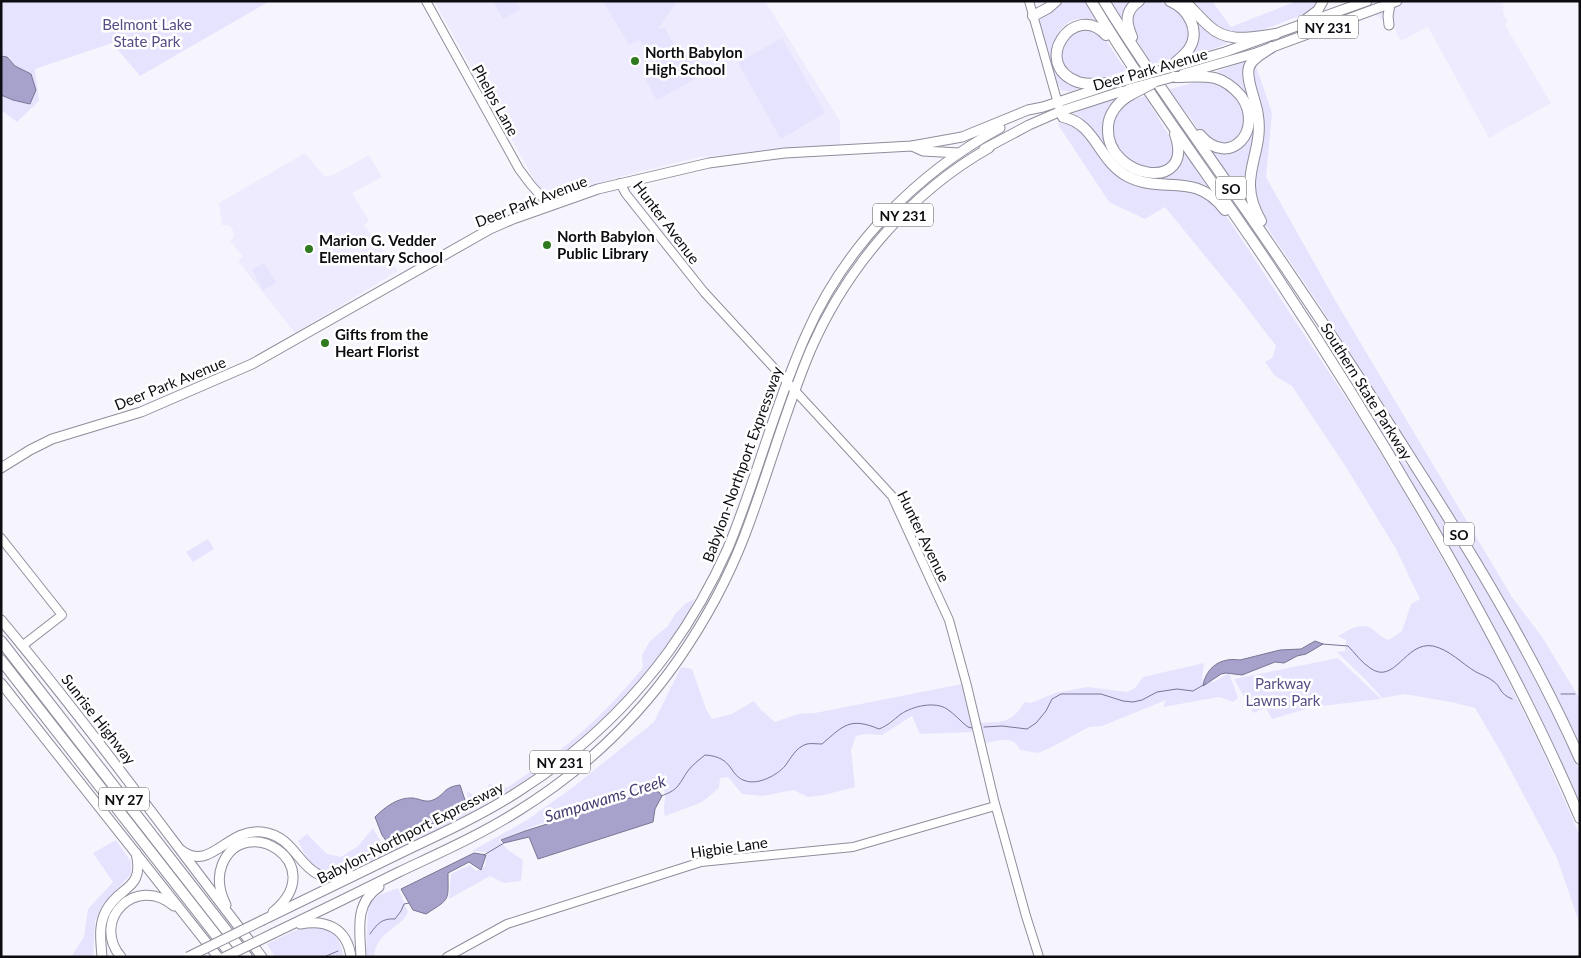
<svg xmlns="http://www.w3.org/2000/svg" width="1581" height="958" viewBox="0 0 1581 958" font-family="Lato,sans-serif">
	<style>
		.built { fill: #edebfd }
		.green { fill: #e6e3fe }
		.water { fill: #a7a2cb; stroke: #797593 }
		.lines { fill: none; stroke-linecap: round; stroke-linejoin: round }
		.stream { stroke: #797593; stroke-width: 1 }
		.minor-casing { stroke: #8f8d9b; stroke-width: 10 }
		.major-casing { stroke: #8f8d9b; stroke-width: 11 }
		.highway-casing { stroke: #8f8d9b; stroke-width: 12 }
		.minor { stroke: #fff; stroke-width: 8 }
		.major { stroke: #fff; stroke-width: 9 }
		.highway { stroke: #fff; stroke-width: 10 }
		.major-bridge-casing { stroke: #8f8d9b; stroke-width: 11; stroke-linecap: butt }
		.highway-bridge-casing { stroke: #8f8d9b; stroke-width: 12; stroke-linecap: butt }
		.major-bridge { stroke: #fff; stroke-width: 9 }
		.highway-bridge { stroke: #fff; stroke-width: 10 }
		.poi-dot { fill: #2f791f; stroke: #fff; stroke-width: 2 }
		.labels { text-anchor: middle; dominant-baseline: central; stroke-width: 5; stroke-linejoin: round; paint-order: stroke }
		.shield { fill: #fff; stroke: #565558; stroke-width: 1 }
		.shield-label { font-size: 14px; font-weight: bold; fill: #0d0c11 }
		.park-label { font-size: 15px; fill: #574d85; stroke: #fff }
		.poi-label { font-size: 15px; font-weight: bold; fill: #0d0c11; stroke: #fff; text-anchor: start }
		.street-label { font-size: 15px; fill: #0d0c11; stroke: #fff }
		.water-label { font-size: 16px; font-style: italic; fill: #463c71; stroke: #fff }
	</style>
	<rect width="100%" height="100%" fill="#f6f5fe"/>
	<g class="built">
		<polygon points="434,1 765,1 840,121 840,145 700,157 618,177 554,200 539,188"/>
		<polygon points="1362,1 1508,1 1502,4 1504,8 1502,10 1508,22 1505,24 1506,27 1551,103 1489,138 1428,27 1401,41 1394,28 1366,9"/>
		<polygon points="305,153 325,177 335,174 369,155 382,177 352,193 369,221 364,225 398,271 295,333 238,261 243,257 230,241 234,236 232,228 227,225 222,225 219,203"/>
	</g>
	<g class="green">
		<polygon points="1,1 270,1 140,76 112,43 35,69 39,101 17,122 1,110"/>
		<polygon points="493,1 516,1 521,9 503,19"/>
		<polygon points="603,1 677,1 658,29 665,28 681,57 692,52 695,53 705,72 704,74 659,99 656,99 646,80 647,78 658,71 640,41 641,39 629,45"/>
		<path d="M1059,1H1085L1097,21C1093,21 1089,19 1085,19C1064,17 1056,34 1053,51L1080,86C1075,93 1067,92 1060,90L1061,87H1058L1056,84L1038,24L1042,16Z"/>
		<polygon points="1110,1 1135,1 1122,20"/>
		<path d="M1157,1C1166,5 1178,9 1185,17C1196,31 1189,48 1175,57C1168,60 1159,62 1152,64L1132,33L1130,15L1144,2Z"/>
		<polygon points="1187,1 1212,1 1231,27 1297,1 1320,1 1315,10 1254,33 1224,33"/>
		<polygon points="1190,13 1228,40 1226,44 1187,59 1185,56 1190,52"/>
		<path d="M1080,23L1102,34L1122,65L1128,70C1113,74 1098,82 1083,78L1081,80C1056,61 1059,62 1065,32Z"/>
		<polygon points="782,38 825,113 781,139 738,63"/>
		<polygon points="1251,59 1255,117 1249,202 1247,203 1209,150 1210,148 1232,150 1253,119 1218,71"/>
		<polygon points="1255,63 1272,113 1266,177 1335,300 1512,597 1542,637 1580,699 1580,748 1420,464 1320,306 1260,217 1252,185 1261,133 1251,68"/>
		<polygon points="1215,81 1232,91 1246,112 1244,132 1228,146 1204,139 1192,120 1167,90 1196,82 1214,83"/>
		<polygon points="1126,95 1110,111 1114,155 1158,176 1183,150 1215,194 1128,175 1071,115 1090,106"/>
		<polygon points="1145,96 1176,147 1170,165 1157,171 1124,159 1112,140 1113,114 1129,101"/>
		<path d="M1057,123L1075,125L1121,176L1190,190L1204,196L1225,214L1359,418L1404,492L1485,634L1540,745L1566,804L1580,836V925L1557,858L1502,754L1475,708L1451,702L1404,694L1382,698L1366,680L1337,652L1345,651L1346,640L1338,636C1347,631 1358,623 1369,627C1376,630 1379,637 1389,640L1402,631L1411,604L1420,599L1396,549L1346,467L1292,386L1275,376L1265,362L1272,358L1276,346L1241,300L1165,207L1145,219L1109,202Z"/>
		<polygon points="264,263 276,283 263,290 252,270"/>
		<polygon points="1371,414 1377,419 1407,466 1410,465 1503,619 1550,709 1580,771 1580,808 1402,467"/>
		<polygon points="208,539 214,549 193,562 186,552"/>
		<path d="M694,599C691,615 678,628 669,641C653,665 636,689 615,710C557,768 482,807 409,844C390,853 344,878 324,872C310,868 304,852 298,841L307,834L327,854L341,857L358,846L373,828L385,849L469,808L467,791L476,797L486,798L489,783C494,786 498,789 504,788C510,787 518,780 524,776C569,747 607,711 641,670L643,667L642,655L650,641L668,626L675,614L685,604Z"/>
		<polygon points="1338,658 1381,699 1313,707 1272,719 1266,708 1253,713 1234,679"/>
		<path d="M1204,663L1202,679L1214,682L1229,673L1238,698L1233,702L1219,697L1163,707L1166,700L1102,726L1089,727L1050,748L1038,753L1020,750C1014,735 999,741 986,743L981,723C1005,721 1010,724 1025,702L1031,703L1055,693L1088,687L1127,692L1135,688L1143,677Z"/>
		<path d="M681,667L692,669L706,709L712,719L732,714L754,701L760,709L775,722L798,714L815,713L962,684L973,732L920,734L912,716L882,735L865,734L856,736L851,750L855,787L824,795L808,797L793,790L763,796L742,794L728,777L720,778L719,788L702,802L665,816C662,805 667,799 664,789L659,788L537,825L499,840L508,850L523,860L521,881L504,883L490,876L449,899L451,874L470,865L476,871L485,866L487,852L472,851L527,820L572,788L654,722Z"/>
		<polygon points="116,840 131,862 131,874 104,903 95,921 93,957 71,957 84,937 88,909 113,882 93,853"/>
		<path d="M398,888L408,912C401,929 376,931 374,957H366L368,906L377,896Z"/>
		<path d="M309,924C331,929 339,932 343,955L341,957H275L267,944Z"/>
	</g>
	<g class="water">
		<polygon points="1,56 7,57 15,66 31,74 36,90 30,104 13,100 1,95"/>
		<path d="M1315,641L1323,644L1306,654L1297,656L1284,663L1275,662L1242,675L1226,673L1221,674L1203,686C1206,667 1221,657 1240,660L1280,650L1301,649Z"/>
		<path d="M460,785L467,806L461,811L391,843L387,842L382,835L375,817C385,807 398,797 413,798C420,799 426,803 433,800C445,795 443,787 460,785Z"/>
		<polygon points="652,791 659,792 662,796 655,809 653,822 538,859 529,837 504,843 501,840 525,831"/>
		<path d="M474,853L486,855L481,870L469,862L448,873C448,901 451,898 426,914L413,910L401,889Z"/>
	</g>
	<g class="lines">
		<g class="stream">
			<path d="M1322,644L1348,646C1355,653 1361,662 1370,668C1395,686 1405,641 1433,646C1450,650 1461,663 1476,672C1482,675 1488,677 1493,681C1502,687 1498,693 1512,699"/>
			<polyline points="1561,694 1575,694"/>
			<polyline points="984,727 1002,726 1027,729 1036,723 1046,711 1052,699 1061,694 1101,694 1123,701 1133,702 1142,700 1157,692 1177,689 1193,691 1205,684"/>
			<path d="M661,796C678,790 678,786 687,772C692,765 699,760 705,755C735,757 728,776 746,781C759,785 777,775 785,766C791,758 796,747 807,744C811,743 817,744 822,744C844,725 850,717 879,729C889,725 893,720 901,714C913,706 935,701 947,709C955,714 961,722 968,727L972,728"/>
			<polyline points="484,855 504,843"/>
			<path d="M370,934C377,924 382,918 395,919L401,911L404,904L409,903"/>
			<polyline points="324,957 338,951"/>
		</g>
		<defs>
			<g id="minor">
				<polyline points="426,1 519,169 531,185 550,206"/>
				<polyline points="1029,1 1059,107"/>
				<polyline points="620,183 626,194 704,292 892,496 949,620 967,686 994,800 1026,916 1039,957"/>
				<polyline points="1,538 62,615 22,646"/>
				<polyline points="447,957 507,924 701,862 853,847 995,806"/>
			</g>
			<g id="major">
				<polyline points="1306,19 1318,10 1323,1"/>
				<polyline points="1389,25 1388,16 1390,4"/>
				<polyline points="1170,68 1225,52 1367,1"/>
				<polyline points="1183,74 1256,53 1397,1"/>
				<polyline points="912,146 923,151 959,153"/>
				<polyline points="984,149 1029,125 1061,111 1129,89"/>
				<polyline points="1,468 30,450 52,439 141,412 252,364 490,229 513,219 598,189 709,163 785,153 912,146 962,137 1028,110 1043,107 1106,86"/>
				<path d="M1,620C92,729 175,845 262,957"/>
				<polyline points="1,683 218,957"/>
				<path d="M181,850C211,873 226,828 262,832C304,837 298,890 349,874"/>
				<path d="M226,905C220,893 217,878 222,865C244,810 332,864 273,912"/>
				<path d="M263,920C312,896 362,872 411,848C447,831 483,814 516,793C575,756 628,707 669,651C692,619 712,584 728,548C757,478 775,404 806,335C845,246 916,174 1000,128"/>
				<path d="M300,924C326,919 347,928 351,957"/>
				<path d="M274,933C316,913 357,893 399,872C439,853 480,835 518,811C581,772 636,720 678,660C705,621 727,581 744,537C768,475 785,410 811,349C847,267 911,192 989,148"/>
				<path d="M102,957C101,942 98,925 106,911C119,885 145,891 136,853"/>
				<path d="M121,957C90,920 136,874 174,906"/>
				<path d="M361,957C360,931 354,903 379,887"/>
			</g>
			<g id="highway">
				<path d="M1091,1C1147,94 1213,181 1273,271C1328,354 1380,438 1430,524C1485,619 1537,716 1580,818"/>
				<path d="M1104,1C1148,73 1198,140 1246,210C1304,294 1361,379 1415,465C1476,560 1534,656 1580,759"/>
				<path d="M1184,1C1193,9 1200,18 1209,26C1228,44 1253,37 1276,34"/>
				<polyline points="1033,16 1048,8 1056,1"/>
				<path d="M1106,35C1075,0 1029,64 1078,82C1090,86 1107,83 1120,82"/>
				<path d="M1132,37C1126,23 1124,11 1139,1"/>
				<path d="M1169,68C1176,62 1184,56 1189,49C1201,30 1188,9 1170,1"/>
				<path d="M1173,77C1187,77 1202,75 1215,78C1226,81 1234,88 1241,96C1265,129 1230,170 1200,135"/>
				<path d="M1130,95C1118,102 1108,114 1108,128C1106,179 1196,194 1175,134"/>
				<path d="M1061,111L1063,117C1096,124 1098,160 1127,176C1163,195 1194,170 1225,210"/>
				<path d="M1261,221C1235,177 1264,156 1258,116C1257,103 1245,79 1249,67C1252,58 1265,52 1272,47"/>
				<polyline points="1,641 247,957"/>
				<polyline points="1,660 233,957"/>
			</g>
		</defs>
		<use href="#minor" class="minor-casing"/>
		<use href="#major" class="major-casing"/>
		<use href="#highway" class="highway-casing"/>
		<use href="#minor" class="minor"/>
		<use href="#major" class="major"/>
		<use href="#highway" class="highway"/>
		<defs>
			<g id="major-bridge">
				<polyline points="1120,82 1169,68"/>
				<polyline points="1129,89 1173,77"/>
				<polyline points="188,957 263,920"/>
				<polyline points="225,957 274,933"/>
			</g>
			<polyline id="highway-bridge" points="1130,95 1153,83"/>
		</defs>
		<use href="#major-bridge" class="major-bridge-casing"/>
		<use href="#highway-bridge" class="highway-bridge-casing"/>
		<use href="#major-bridge" class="major-bridge"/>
		<use href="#highway-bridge" class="highway-bridge"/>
	</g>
	<g class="poi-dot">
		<circle cx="635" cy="61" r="5"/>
		<circle cx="547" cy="245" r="5"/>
		<circle cx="309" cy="249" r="5"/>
		<circle cx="325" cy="343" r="5"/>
	</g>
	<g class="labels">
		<g class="shield">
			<rect x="1298" y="15.5" width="60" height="23" rx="4"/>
			<rect x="1216" y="176.5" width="30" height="23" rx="4"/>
			<rect x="873" y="203.5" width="60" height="23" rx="4"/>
			<rect x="1444" y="522.5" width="30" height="23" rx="4"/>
			<rect x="530" y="750.5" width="60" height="23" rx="4"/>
			<rect x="99" y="787.5" width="50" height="23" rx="4"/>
		</g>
		<g class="shield-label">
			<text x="1328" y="27">NY 231</text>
			<text x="1231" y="188">SO</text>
			<text x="903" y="215">NY 231</text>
			<text x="1459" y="534">SO</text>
			<text x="560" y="762">NY 231</text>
			<text x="124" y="799">NY 27</text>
		</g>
		<g class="park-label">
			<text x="147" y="24">Belmont Lake<tspan x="147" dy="17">State Park</tspan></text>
			<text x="1283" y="683">Parkway<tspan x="1283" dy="17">Lawns Park</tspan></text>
		</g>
		<g class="poi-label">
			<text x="645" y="52">North Babylon<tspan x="645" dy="17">High School</tspan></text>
			<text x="557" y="236">North Babylon<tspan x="557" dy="17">Public Library</tspan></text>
			<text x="319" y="240">Marion G. Vedder<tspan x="319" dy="17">Elementary School</tspan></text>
			<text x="335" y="334">Gifts from the<tspan x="335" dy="17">Heart Florist</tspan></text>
		</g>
		<g class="street-label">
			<text transform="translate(1150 69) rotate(-16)">Deer Park Avenue</text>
			<text transform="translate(496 100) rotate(61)">Phelps Lane</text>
			<text transform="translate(531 201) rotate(-21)">Deer Park Avenue</text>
			<text transform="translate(667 222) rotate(53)">Hunter Avenue</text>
			<text transform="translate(170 383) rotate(-22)">Deer Park Avenue</text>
			<text transform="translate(1367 391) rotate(58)">Southern State Parkway</text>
			<text transform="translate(742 464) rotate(-70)">Babylon-Northport Expressway</text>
			<text transform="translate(924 536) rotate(64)">Hunter Avenue</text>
			<text transform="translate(99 719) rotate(52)">Sunrise Highway</text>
			<text transform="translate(410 832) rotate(-27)">Babylon-Northport Expressway</text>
			<text transform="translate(729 847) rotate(-8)">Higbie Lane</text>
		</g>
		<g class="water-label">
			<text transform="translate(605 798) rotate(-17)">Sampawams Creek</text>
		</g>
	</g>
	<rect width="1581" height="958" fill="none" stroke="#0d0c11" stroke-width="5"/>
</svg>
